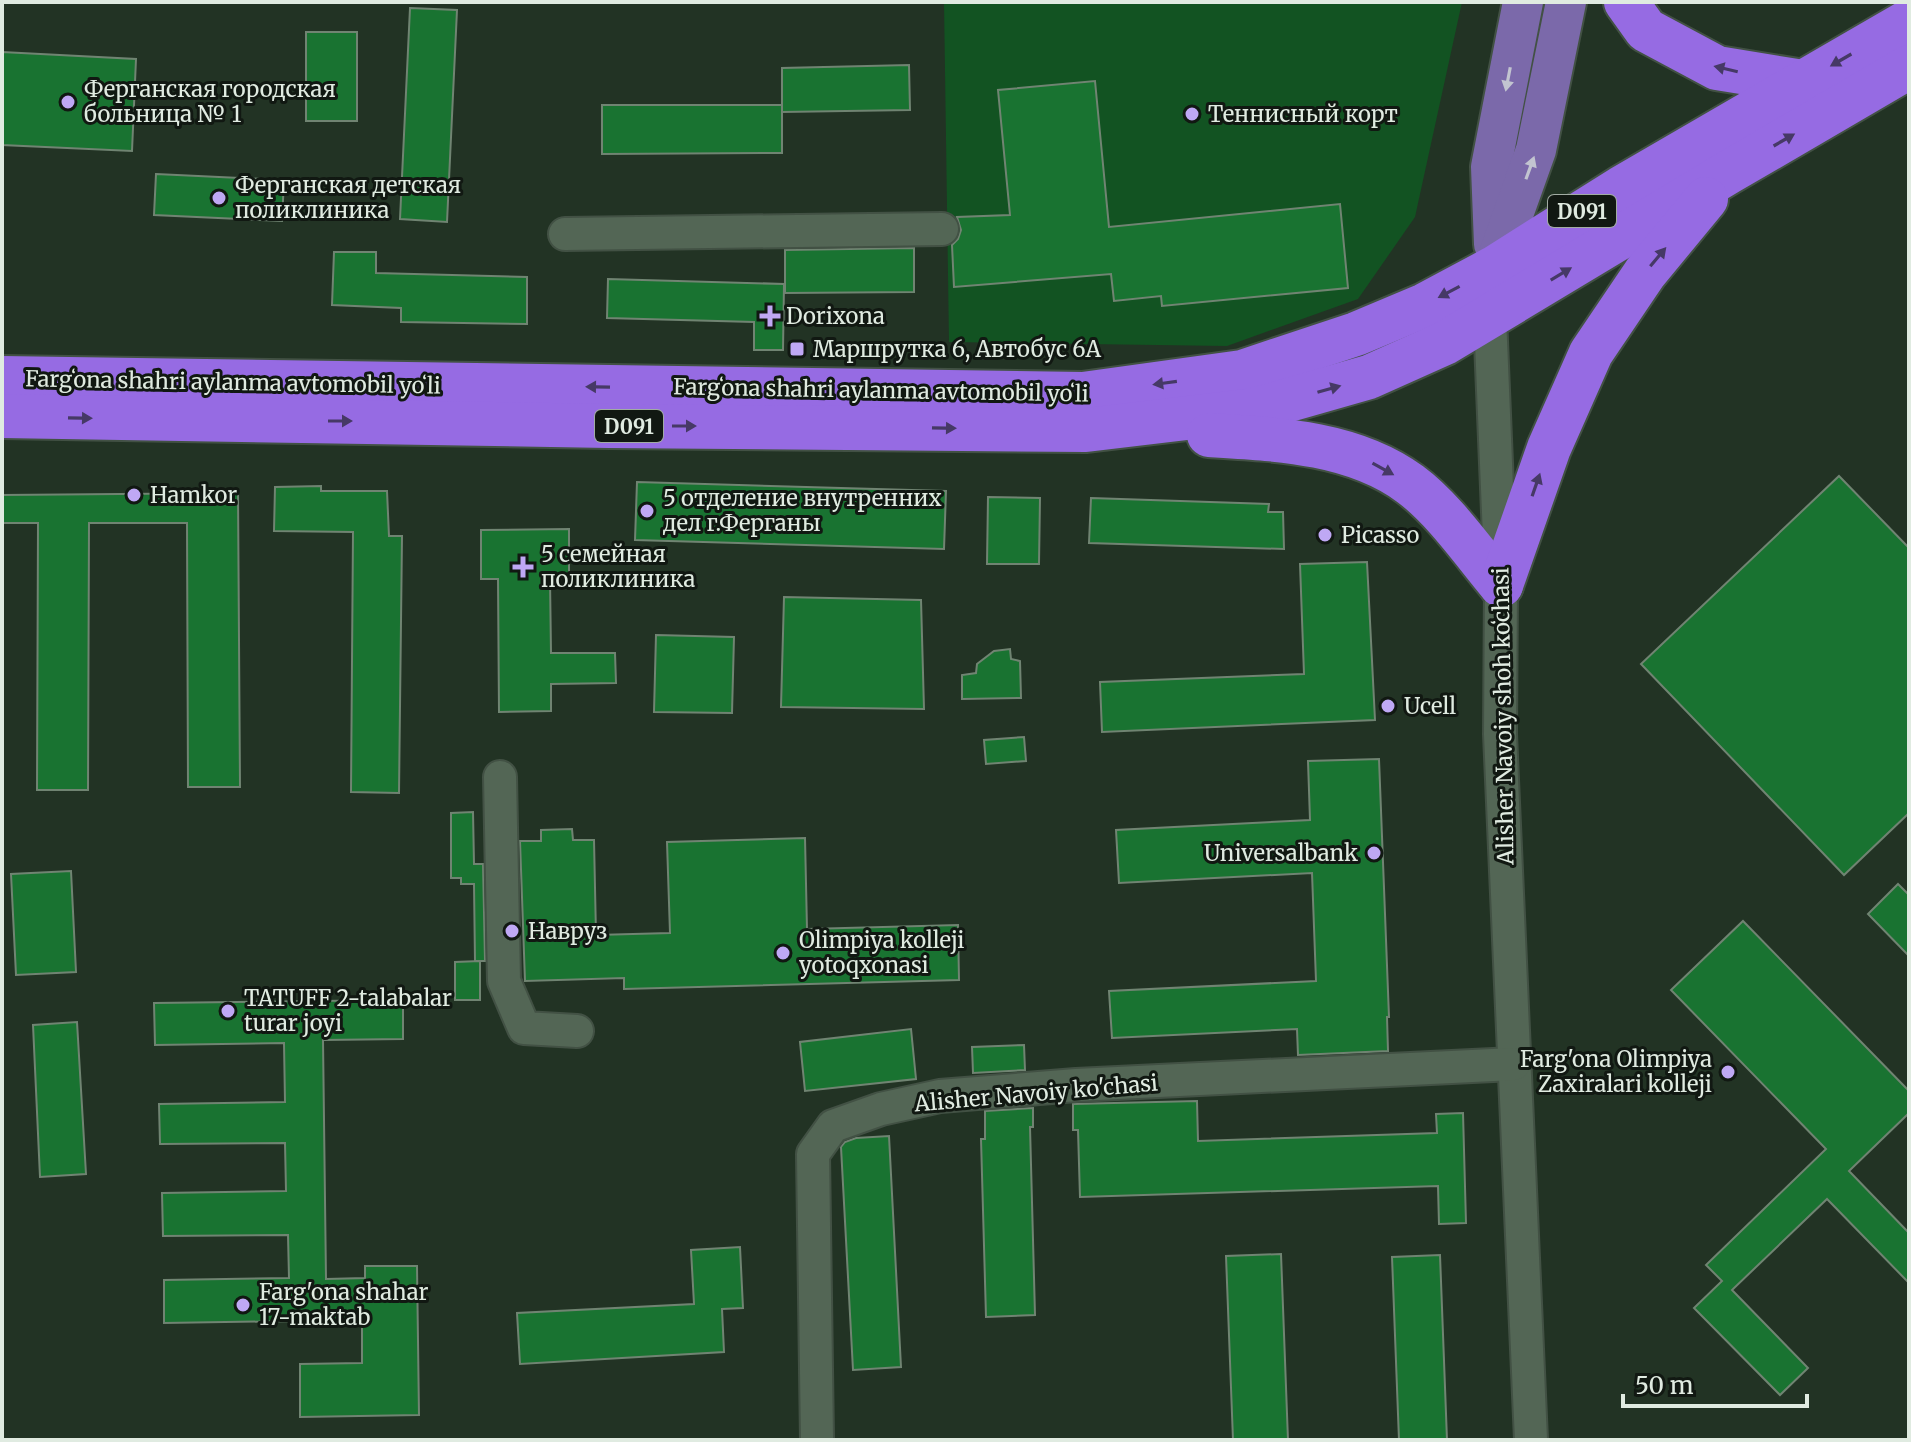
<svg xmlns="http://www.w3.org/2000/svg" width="1911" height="1442" viewBox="0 0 1911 1442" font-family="Merriweather,serif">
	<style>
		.green { fill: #125322 }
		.building { fill: #197331; stroke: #708472; stroke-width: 2 }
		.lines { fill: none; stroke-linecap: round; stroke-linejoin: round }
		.minor-casing { stroke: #425144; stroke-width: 36 }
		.major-casing { stroke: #425144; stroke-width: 44 }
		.highway-casing { stroke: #425144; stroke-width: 48 }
		.minor { stroke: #536655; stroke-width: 32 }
		.major { stroke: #7b69aa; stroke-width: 40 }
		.highway { stroke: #966be3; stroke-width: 44 }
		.oneway { fill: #463966 }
		.oneway2 { fill: #c2c4d0 }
		.poi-dot { fill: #bfa8f4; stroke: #111812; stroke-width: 3 }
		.labels { text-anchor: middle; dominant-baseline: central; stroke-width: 6; stroke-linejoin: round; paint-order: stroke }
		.shield { fill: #111812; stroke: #a2aca3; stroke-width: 2 }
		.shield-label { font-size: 20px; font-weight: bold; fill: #e0ebe1 }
		.poi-label { font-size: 22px; fill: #e0ebe1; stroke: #111812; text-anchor: start }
		.street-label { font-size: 22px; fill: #e0ebe1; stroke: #111812 }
	</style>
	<rect width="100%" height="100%" fill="#223324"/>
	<polygon class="green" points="944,2 1462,2 1415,217 1358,299 1227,346 949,342"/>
	<g class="building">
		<polygon points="410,8 457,10 447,222 400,219"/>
		<rect x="306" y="32" width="51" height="89"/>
		<polygon points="2,52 136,59 132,151 2,145"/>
		<polygon points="909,65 910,110 782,112 782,68"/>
		<polygon points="1095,81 1109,227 1340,204 1348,288 1162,306 1161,296 1114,301 1111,274 954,287 952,245 958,239 961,230 957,217 1010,215 998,90"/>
		<polygon points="602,105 782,105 782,153 602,154"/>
		<polygon points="156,174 284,180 282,221 154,215"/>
		<polygon points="914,248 914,292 785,293 785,250"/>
		<polygon points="334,252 376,252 376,273 527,277 527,324 401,322 401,308 332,305"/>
		<polygon points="608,279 784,284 783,350 754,350 754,322 607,318"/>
		<polygon points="1839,476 1909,548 1909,813 1844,875 1641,664"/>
		<polygon points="637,482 946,491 944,549 635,540"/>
		<polygon points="321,486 321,491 387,491 389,536 402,536 399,793 351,792 353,532 274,531 275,487"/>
		<polygon points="238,493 240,787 188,787 187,523 89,523 88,790 37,790 38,523 2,523 2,495"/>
		<polygon points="988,497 1040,498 1039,564 987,564"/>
		<polygon points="1091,498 1269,504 1268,512 1283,512 1284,549 1089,543"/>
		<polygon points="569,529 569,578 550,579 551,653 615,653 616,683 551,684 551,711 499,712 498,579 481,579 481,530"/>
		<polygon points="1367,562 1375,720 1102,732 1100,682 1304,674 1300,564"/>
		<polygon points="784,597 921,600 924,709 781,707"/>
		<polygon points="656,635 734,637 732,713 654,712"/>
		<polygon points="1010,649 1011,659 1020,661 1021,698 962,699 962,675 976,673 977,664 994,651"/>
		<polygon points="1024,737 1026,761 986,764 984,740"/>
		<polygon points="1379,759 1389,1017 1387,1017 1388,1051 1298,1055 1297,1029 1112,1038 1109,991 1316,981 1312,873 1119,883 1116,830 1310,820 1308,761"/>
		<polygon points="473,812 474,864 483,864 485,961 475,961 474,884 461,884 461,878 451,878 451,813"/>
		<polygon points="572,829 573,840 594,840 596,935 670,933 667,842 805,838 807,929 958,925 959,980 624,989 624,978 525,981 520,841 541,841 541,830"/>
		<polygon points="71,871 76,972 16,975 11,874"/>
		<polygon points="1898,884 1909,895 1909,956 1868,914"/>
		<polygon points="1743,921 1909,1091 1909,1113 1849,1171 1909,1233 1909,1283 1827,1199 1732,1290 1808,1368 1780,1395 1694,1308 1722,1281 1706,1265 1826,1149 1671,990"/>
		<polygon points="480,961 480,1000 455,1000 455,962"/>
		<polygon points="403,1000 403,1039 323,1040 326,1279 365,1278 365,1266 417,1266 419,1415 300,1417 300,1364 362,1363 362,1320 164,1323 164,1280 289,1278 288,1235 163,1236 162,1193 286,1191 285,1143 160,1144 159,1104 285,1102 284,1043 155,1045 154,1003"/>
		<polygon points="77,1022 86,1174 40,1177 33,1025"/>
		<polygon points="911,1029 916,1079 805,1091 800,1042"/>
		<polygon points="1024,1045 1025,1070 973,1073 972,1047"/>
		<polygon points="1197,1101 1198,1141 1437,1133 1436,1114 1463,1113 1466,1223 1439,1224 1438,1186 1080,1197 1078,1130 1073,1130 1073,1104"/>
		<polygon points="1033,1108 1033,1127 1030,1127 1035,1315 986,1317 981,1139 985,1139 985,1111"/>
		<polygon points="889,1136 901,1367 853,1370 841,1147 845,1142 856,1138"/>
		<polygon points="740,1247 743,1308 722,1309 724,1352 520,1364 517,1313 694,1304 691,1250"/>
		<polygon points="1281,1254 1288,1440 1233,1440 1226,1256"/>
		<polygon points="1440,1255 1447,1440 1399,1440 1392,1257"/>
	</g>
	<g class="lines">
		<defs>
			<g id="minor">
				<polyline points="565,234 942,229"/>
				<polyline points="1490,317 1501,585 1500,734 1531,1440"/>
				<polyline points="500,777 504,981 524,1028 577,1031"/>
				<polyline points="817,1440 813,1154 833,1126 881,1109 940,1096 1076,1085 1514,1064"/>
			</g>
			<g id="major">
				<polyline points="1494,244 1491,167 1523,2"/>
				<polyline points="1493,285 1494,268 1536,150 1566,2"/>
			</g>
			<g id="highway">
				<polyline points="1626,2 1646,30 1717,68 1803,82"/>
				<polyline points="2,378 1083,394 1242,372 1356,334 1425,305 1494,268 1621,188 1909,21"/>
				<polyline points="2,416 609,426 1086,430 1254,410 1369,377 1445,343 1729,172 1909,67"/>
				<path d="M1209,435C1276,439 1353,442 1410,484C1444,509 1474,553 1501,585"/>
				<polyline points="1501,585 1549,448 1591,353 1645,273 1706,199"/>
			</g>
		</defs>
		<use href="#minor" class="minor-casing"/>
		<use href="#major" class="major-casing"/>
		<use href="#highway" class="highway-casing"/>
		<use href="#minor" class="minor"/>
		<use href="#major" class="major"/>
		<use href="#highway" class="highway"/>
	</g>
	<defs><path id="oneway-solid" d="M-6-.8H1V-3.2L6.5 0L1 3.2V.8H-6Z" transform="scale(2)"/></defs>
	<g class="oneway">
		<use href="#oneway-solid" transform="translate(1841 60) rotate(150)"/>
		<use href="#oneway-solid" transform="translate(1726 69) rotate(-167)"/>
		<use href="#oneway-solid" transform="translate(1784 140) rotate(-30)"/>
		<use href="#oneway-solid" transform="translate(1658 257) rotate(-50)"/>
		<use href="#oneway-solid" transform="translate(1561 274) rotate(-31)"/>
		<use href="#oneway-solid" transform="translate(1449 292) rotate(152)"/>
		<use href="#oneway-solid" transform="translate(1165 383) rotate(172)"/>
		<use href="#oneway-solid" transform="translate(598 387) rotate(-179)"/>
		<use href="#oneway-solid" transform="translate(1329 389) rotate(-16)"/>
		<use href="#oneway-solid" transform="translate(80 418) rotate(1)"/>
		<use href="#oneway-solid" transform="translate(340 421)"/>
		<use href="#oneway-solid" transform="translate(684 426)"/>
		<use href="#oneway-solid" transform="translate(944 428) rotate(1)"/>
		<use href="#oneway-solid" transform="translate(1383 469) rotate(29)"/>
		<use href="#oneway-solid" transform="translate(1536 485) rotate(-71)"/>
	</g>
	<g class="oneway2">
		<use href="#oneway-solid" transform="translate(1508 79) rotate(101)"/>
		<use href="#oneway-solid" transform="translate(1530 168) rotate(-70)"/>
	</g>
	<g class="poi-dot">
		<circle cx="68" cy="102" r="8"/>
		<circle cx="1192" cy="114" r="8"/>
		<circle cx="219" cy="198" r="8"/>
		<path d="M766 304h8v8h8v8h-8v8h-8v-8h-8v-8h8z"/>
		<rect x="789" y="341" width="16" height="16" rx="4"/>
		<circle cx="134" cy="495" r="8"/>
		<circle cx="647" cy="511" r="8"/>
		<circle cx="1325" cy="535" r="8"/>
		<path d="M519 555h8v8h8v8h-8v8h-8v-8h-8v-8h8z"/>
		<circle cx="1388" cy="706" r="8"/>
		<circle cx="1374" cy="853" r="8"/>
		<circle cx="512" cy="931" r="8"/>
		<circle cx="783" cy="953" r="8"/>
		<circle cx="228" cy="1011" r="8"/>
		<circle cx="1728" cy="1072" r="8"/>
		<circle cx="243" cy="1305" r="8"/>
	</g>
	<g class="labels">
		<g class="shield">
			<rect x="1548" y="195" width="68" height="32" rx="6"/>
			<rect x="595" y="410" width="68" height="32" rx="6"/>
		</g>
		<g class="shield-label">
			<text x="1582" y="211">D091</text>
			<text x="629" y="426">D091</text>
		</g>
		<g class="poi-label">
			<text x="84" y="89">Ферганская городская<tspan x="84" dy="25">больница № 1</tspan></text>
			<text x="1208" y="114">Теннисный корт</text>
			<text x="235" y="185">Ферганская детская<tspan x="235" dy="25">поликлиника</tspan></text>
			<text x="786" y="316">Dorixona</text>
			<text x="813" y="349">Маршрутка 6, Автобус 6А</text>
			<text x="150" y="495">Hamkor</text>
			<text x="663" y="498">5 отделение внутренних<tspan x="663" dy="25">дел г.Ферганы</tspan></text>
			<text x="1341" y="535">Picasso</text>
			<text x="541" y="554">5 семейная<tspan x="541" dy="25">поликлиника</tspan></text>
			<text x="1404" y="706">Ucell</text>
			<text x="1358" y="853" text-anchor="end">Universalbank</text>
			<text x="528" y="931">Навруз</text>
			<text x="799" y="940">Olimpiya kolleji<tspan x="799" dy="25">yotoqxonasi</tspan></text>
			<text x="244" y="998">TATUFF 2-talabalar<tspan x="244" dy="25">turar joyi</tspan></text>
			<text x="1712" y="1059" text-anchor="end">Farg'ona Olimpiya<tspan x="1712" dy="25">Zaxiralari kolleji</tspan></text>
			<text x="259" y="1292">Farg'ona shahar<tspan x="259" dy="25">17-maktab</tspan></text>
		</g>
		<g class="street-label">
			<text transform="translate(233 382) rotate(1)">Fargʻona shahri aylanma avtomobil yoʻli</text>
			<text transform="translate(881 390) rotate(1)">Fargʻona shahri aylanma avtomobil yoʻli</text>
			<text transform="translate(1503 716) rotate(-91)">Alisher Navoiy shoh koʻchasi</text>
			<text transform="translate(1036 1093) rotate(-5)">Alisher Navoiy ko'chasi</text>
		</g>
	</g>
	<rect width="1911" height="1442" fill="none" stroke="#e0ebe1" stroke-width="8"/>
	<path d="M1623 1394v12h184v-12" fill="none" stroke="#e0ebe1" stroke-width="4"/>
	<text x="1635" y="1394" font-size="24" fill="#e0ebe1" stroke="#111812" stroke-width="6" paint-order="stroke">50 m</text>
</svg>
